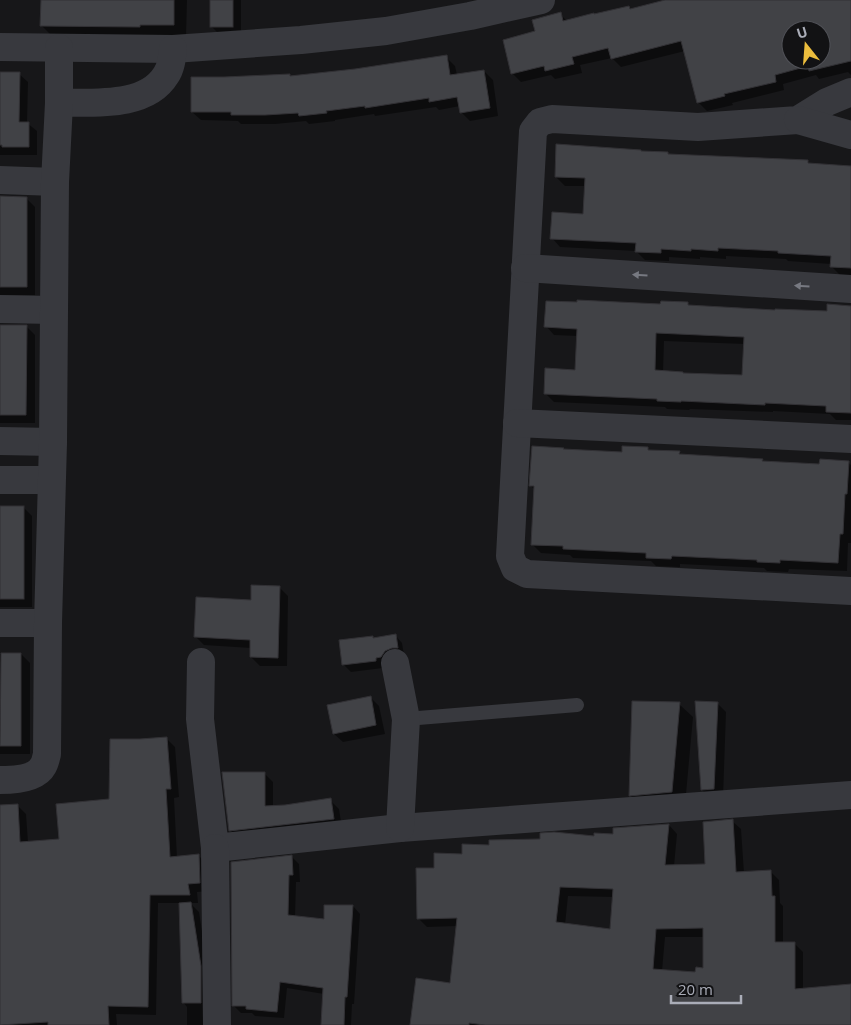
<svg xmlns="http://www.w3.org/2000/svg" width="851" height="1025" viewBox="0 0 851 1025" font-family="'Open Sans',sans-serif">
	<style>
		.shadow { fill: #0007; fill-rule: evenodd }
		.building { fill: #414246; stroke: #323135; fill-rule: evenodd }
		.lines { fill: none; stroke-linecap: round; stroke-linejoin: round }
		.lane { stroke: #38393e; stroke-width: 14 }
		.street { stroke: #38393e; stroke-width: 28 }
		.oneway { fill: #777981 }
	</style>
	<rect width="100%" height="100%" fill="#171719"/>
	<g class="shadow">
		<polygon points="42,0 187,0 186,37 54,38 42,26"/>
		<polygon points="211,0 241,0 241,35 220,35 211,26"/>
		<path d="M670,0H851V75L848,72L819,79L816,75L783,84L784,90L732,103L733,105L707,111L698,102L685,51L621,67L612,58L580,65L582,73L555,79L551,75L521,82L512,73L537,32L560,14L567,21L629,7L632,10ZM791,30H821V60H791Z"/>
		<polygon points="446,57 455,66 457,75 484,71 493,80 498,116 470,121 461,112 460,106 439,110 436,107 375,116 374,114 335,120 335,121 309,124 306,121 275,124 241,124 238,121 201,120 192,112 290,75 292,77 322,74"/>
		<polygon points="0,74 19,74 28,82 27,123 37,131 37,155 0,155"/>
		<polygon points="668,153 669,155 808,161 810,164 851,167 851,275 840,275 831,266 831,264 788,261 786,259 726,256 726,259 700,257 700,259 669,257 669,261 645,260 636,251 560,247 552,238 584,215 585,186 565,186 556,177"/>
		<polygon points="0,197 26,198 35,207 35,295 0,295"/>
		<path d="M687,304L690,306L828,312L851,307V420H836L830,414L773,411V412L690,409L689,410L667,409L665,407L554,402L545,393L577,371L578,336L554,335L546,326L662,305ZM664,341L745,344L743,377L684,375L663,372Z"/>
		<polygon points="0,326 26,326 35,335 35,423 0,423"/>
		<polygon points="563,449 565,450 623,453 648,449 650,451 679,452 682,455 762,460 765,462 821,465 848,462 851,465 851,543 848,543 847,571 789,569 788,572 767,571 764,568 680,564 680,567 656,566 651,561 573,558 570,555 541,553 532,544 535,490 531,486"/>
		<polygon points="0,507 23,507 32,516 32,607 0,607"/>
		<polygon points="279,587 288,596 287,666 260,666 251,657 251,648 204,645 195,636 252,601"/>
		<polygon points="395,635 402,643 404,655 383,668 351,672 344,665 373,637 374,639"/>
		<polygon points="0,654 21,654 30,663 30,754 0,754"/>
		<polygon points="370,697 379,706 385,734 343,742 334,734"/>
		<polygon points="717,703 726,712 723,798 711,799 702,790"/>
		<polygon points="679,704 693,717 685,805 643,808 630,795"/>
		<polygon points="166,738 175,747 179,797 174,798 177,858 199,856 208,865 208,891 197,892 198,903 190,903 199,912 209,976 210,1025 187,1025 187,1007 183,1002 180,903 158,903 156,1015 116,1014 117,1025 0,1025 0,806 17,805 26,814 28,842 60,840 110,801"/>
		<polygon points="264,773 273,782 273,807 330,800 339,809 342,828 239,839 230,830"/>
		<path d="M732,821L741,829L744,873L770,871L779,880L780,903L783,906V943H794L803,952V989L851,985V1025H411L451,984L457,926L427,927L418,918L435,869L463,855L490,846L595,838L669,825L677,834L674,866L706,865ZM568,896L613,897L611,930L565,925ZM665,937H705L704,969L696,973L662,971Z"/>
		<polygon points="292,857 299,864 300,882 296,882 295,917 325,921 353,906 360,914 354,1004 352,1004 351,1025 328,1025 324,994 287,988 284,1018 255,1016 252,1013 241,1013 234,1006"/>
	</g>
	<g class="building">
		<polygon points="41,0 174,0 174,25 140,25 140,27 40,26"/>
		<rect x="210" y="0" width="23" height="27"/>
		<path d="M665,0H851V61L809,71L808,66L775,75L776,82L724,94L725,96L697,103L681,41L611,59L608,48L572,57L574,64L545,71L544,66L511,74L503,40L535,31L532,20L561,12L563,21L594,13V14L629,6L630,9ZM791,30H821V60H791Z"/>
		<polygon points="447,55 450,75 484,70 490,108 460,113 457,97 429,102 429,98 365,108 365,106 326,111 327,113 299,116 298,113 265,115 231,115 231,112 191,112 191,77 224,77 290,74 290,76 355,69"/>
		<polygon points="0,72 20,72 19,122 29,122 29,147 2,147 2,145 0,145"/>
		<polygon points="556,144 641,150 641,151 668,152 668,154 808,160 808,163 851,166 851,268 830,267 831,256 778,253 778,251 718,248 718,251 691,249 691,251 661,249 661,253 635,252 636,243 550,239 552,212 583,214 585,178 555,177"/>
		<polygon points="0,196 27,197 27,287 0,287"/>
		<path d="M577,300L660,304L661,301L688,302V305L775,310V309L827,311V304L851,306V413L826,412V406L765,403V405L681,401V402L657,401V399L544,394L545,368L575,370L577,329L544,327L546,301L577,302ZM656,333L744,337L742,375L683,373V372L655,370Z"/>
		<polygon points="0,325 27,325 26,415 0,415"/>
		<polygon points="532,446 564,448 563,449 622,452 622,446 648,447 648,450 680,451 679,454 763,459 762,461 819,464 820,459 849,461 847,494 845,494 843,534 840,534 838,563 780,560 780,563 757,562 757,560 672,556 671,559 646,558 646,553 563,549 563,546 531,545 534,486 529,486"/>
		<rect x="0" y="506" width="24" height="93"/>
		<polygon points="251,585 280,586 278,658 250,657 250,640 194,637 196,597 251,600"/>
		<polygon points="396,634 398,648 392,648 385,651 381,657 376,658 376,661 342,665 339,640 373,636 373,638"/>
		<polygon points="1,653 21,653 21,746 0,746"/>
		<polygon points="371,696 376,725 333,734 327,705"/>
		<polygon points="632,701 680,702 672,792 629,796"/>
		<polygon points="695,701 718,702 714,789 701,790"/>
		<polygon points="167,737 171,789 166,789 170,857 199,854 200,883 188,884 190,895 150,895 148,1007 108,1006 109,1025 48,1025 48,1022 0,1025 0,805 18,804 20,842 59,839 56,804 109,799 110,739 140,739"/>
		<polygon points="222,772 265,772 265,806 285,805 331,798 334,819 229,831"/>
		<path d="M733,819L736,872L771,870L772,896H775V942H795V989L851,984V1025H485L469,1023V1025H410L416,978L450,983L457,918L417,919L416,868H434V853L462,854V844L489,845V840L540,839V833L554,832L594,836V833L613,834V828L669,824L665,865L705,864L703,822ZM560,887L613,889L610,929L556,922ZM703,928V968L696,967L695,972L653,969L656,929Z"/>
		<polygon points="292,855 293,875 289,875 288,915 324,919 324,905 353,905 347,997 345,997 344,1025 321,1025 323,988 280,982 277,1012 246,1009 246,1006 232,1006 231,862"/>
		<polygon points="191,902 201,966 201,1003 182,1003 179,903"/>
	</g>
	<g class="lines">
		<polyline class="lane" points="406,719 577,705"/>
		<g class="street">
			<polyline points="0,47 173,49 301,40 386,31 470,16 541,0"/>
			<polyline points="851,92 827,102 798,120 698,127 552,119 540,122 533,131 510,556 515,568 527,574 851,591"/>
			<path d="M59,103C93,102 146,108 166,75C171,68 172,58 173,49"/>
			<polyline points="798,120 851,135"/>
			<polyline points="0,180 55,182"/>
			<polyline points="525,268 851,289"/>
			<polyline points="0,309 54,310"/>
			<polyline points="517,423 851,439"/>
			<polyline points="0,441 53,442"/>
			<polyline points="0,480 51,480"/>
			<polyline points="0,623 48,623"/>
			<polyline points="201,662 200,719 215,848 400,828 851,795"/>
			<polyline points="395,663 406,719 400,828"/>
			<path d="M0,780C13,780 36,779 43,766C45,763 46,758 47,754L48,623L53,442L55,182L59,103V48"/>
			<polyline points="215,848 217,1025"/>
		</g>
	</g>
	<defs><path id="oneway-solid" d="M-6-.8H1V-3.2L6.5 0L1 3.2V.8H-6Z" transform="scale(1.25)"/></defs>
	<g class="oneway">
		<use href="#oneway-solid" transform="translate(640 275) rotate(-176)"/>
		<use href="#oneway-solid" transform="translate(802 286) rotate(-176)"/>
	</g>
	<g transform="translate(806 45) rotate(343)"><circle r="24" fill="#121214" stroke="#4f5056"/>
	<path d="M0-4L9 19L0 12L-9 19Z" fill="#ecbd3d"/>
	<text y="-8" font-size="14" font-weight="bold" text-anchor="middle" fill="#aaadb8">U</text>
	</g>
	<path d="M671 995v8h70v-8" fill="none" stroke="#aaadb8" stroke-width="2.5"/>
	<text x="678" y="995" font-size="15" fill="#aaadb8" stroke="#121214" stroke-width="4" paint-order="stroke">20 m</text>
</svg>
